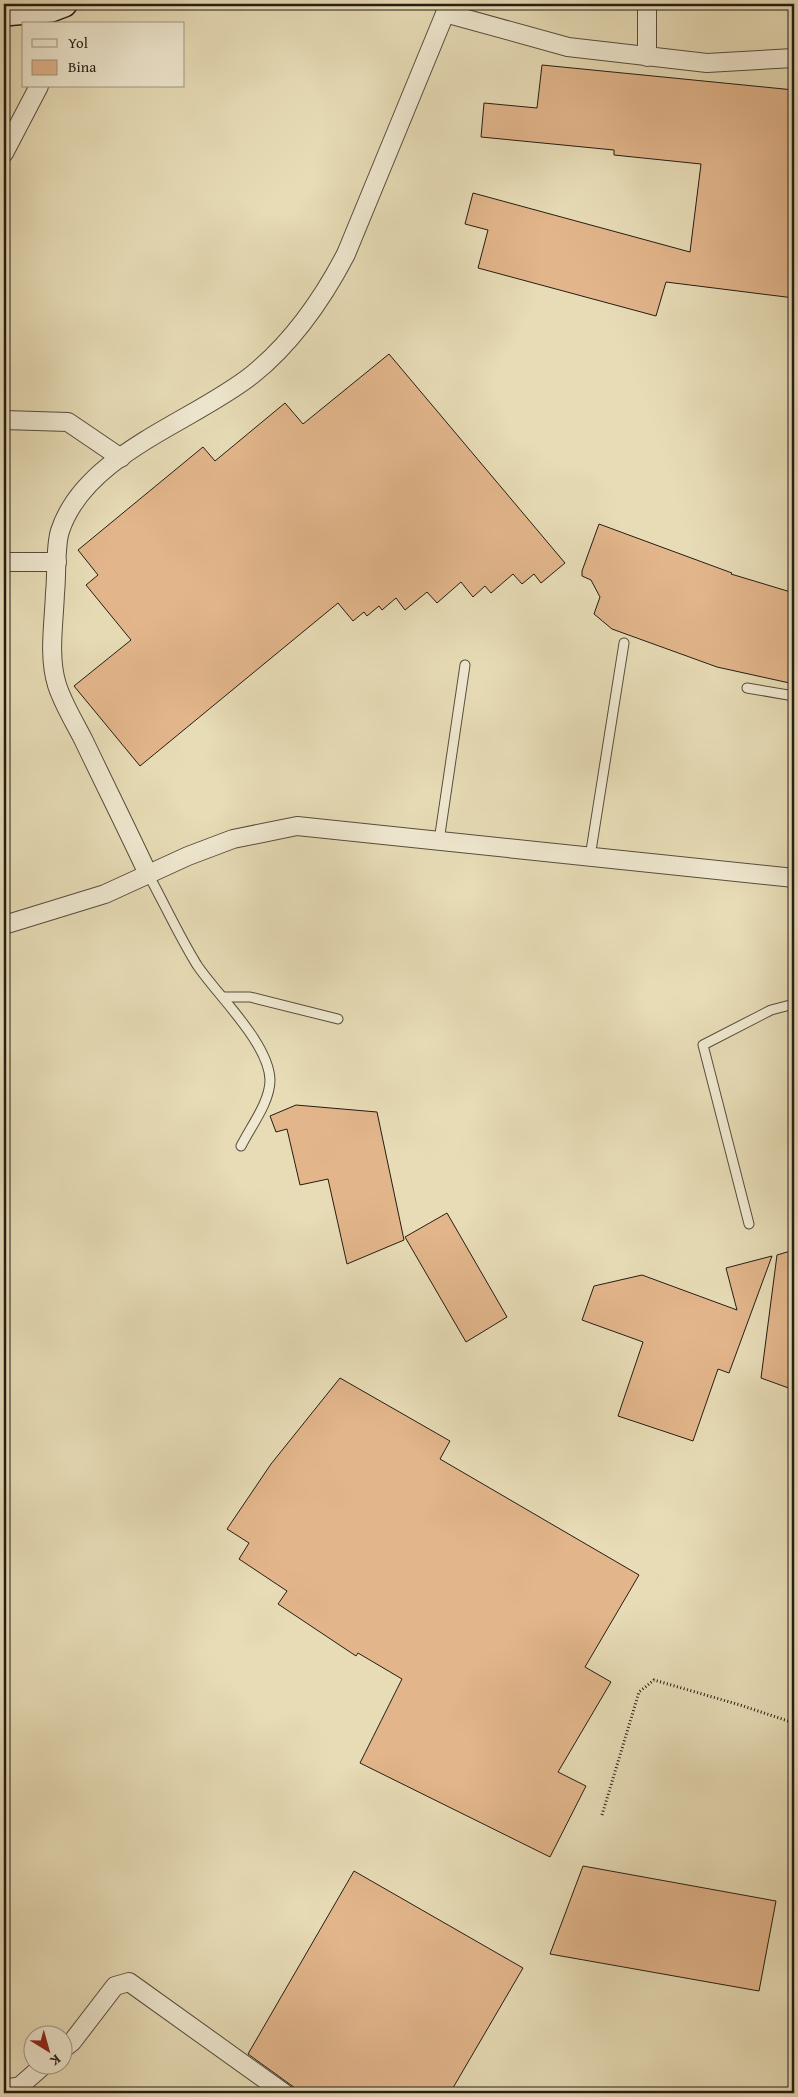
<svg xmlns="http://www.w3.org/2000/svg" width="798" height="2097" viewBox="0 0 798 2097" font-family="'Gentium Book Plus',serif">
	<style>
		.building { fill: #e2b58b; stroke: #251d14 }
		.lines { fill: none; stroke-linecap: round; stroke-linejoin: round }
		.lane-casing { stroke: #564d3c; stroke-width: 11 }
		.street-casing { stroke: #564d3c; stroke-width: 20 }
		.secondary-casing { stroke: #251d14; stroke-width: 28 }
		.path { stroke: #251d14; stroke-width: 3; stroke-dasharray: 1 2.5; stroke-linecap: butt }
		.lane { stroke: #efe8d0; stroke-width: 9 }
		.street { stroke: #efe8d0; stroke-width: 18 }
		.secondary { stroke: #efe8d0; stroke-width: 25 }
	</style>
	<rect width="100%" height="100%" fill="#e7dcb6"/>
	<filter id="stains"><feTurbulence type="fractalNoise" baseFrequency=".004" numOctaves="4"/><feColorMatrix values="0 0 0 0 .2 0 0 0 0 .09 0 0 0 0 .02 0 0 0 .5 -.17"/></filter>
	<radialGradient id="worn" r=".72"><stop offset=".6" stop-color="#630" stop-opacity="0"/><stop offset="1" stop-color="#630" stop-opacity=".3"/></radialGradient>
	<g class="building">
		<polygon points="542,65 794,90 794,298 666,282 656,316 478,268 488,230 465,224 473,193 690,252 701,164 614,155 614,150 481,137 484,103 537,108"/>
		<polygon points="389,354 565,563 541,583 534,574 522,584 513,574 491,593 485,586 473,597 461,582 437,603 427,592 405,610 396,598 382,610 379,606 367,616 364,612 353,621 338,603 140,766 74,686 131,640 86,585 98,575 78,550 203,447 215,461 285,403 303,424"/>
		<polygon points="599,524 732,573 731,574 794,593 794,684 717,667 612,629 594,614 600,597 591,580 582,576 582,571"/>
		<polygon points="296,1105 377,1112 404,1240 347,1264 328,1179 300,1185 287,1129 276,1132 270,1116"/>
		<polygon points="447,1213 507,1317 466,1342 405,1237"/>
		<polygon points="794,1250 794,1390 761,1378 777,1255"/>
		<polygon points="772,1256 729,1373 718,1369 693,1441 618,1416 643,1342 582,1320 594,1286 642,1275 737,1310 726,1268"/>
		<polygon points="340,1378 450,1441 440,1459 639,1575 585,1667 611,1682 558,1772 586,1786 550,1857 360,1763 402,1679 358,1653 356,1656 278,1604 287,1591 239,1559 249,1543 227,1529 271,1464"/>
		<polygon points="583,1866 776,1901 759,1991 550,1954"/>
		<polygon points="354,1871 523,1968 450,2093 302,2093 248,2054"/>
	</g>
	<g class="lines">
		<defs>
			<g id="lane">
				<polyline points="747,688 794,696"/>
				<polyline points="439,841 465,665"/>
				<polyline points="590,857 624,643"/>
				<path d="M148,874C164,903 179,936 197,965C217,995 269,1043 270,1080C270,1102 251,1126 241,1146"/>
				<polyline points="223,997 250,997 338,1019"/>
				<polyline points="749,1224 703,1045 771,1010 794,1004"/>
			</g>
			<g id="street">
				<polyline points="647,4 647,57"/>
				<polyline points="445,13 568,47 707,63 794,58"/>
				<polyline points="4,153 39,86"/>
				<polyline points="4,420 68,422 121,458"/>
				<polyline points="4,562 57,562"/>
				<path d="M148,874C127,829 105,785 84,741C75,723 63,704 57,685C48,656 54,623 55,593C57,576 55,546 60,531C85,454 193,422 252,375C293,342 322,300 346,254L449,4"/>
				<polyline points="4,925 105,894 188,856 233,839 297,826 794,878"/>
				<polyline points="62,2050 72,2042 115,1986 129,1982 284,2093"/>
				<polyline points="4,2089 20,2086 45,2064"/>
			</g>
			<polyline id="secondary" points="4,13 51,9 64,4"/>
		</defs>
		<use href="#lane" class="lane-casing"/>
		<use href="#street" class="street-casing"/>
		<use href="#secondary" class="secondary-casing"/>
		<polyline class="path" points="602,1815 639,1692 654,1680 740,1705 794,1723"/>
		<use href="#lane" class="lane"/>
		<use href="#street" class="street"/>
		<use href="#secondary" class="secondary"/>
	</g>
	<rect width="798" height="2097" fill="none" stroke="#e7dcb6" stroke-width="20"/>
	<rect x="5" y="5" width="788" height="2087" fill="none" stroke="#251d14" stroke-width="2.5"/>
	<rect x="10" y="10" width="778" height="2077" fill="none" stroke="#251d14"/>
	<rect x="22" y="22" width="162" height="65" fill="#efe8d0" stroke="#9e9785"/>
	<rect x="32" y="39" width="25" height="8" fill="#efe8d0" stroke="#9e9785"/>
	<text x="68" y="48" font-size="15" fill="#251d14">Yol</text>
	<rect x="32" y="60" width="25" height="15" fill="#e2b58b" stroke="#9e9785"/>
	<text x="68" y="72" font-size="15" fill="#251d14">Bina</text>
	<g transform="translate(48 2050) rotate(143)"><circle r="24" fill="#efe8d0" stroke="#9e9785"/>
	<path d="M0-4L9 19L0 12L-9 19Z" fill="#8f2418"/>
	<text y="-8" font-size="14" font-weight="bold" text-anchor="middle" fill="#251d14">K</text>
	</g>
	<rect width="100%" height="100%" filter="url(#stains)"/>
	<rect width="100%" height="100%" fill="url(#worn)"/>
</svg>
